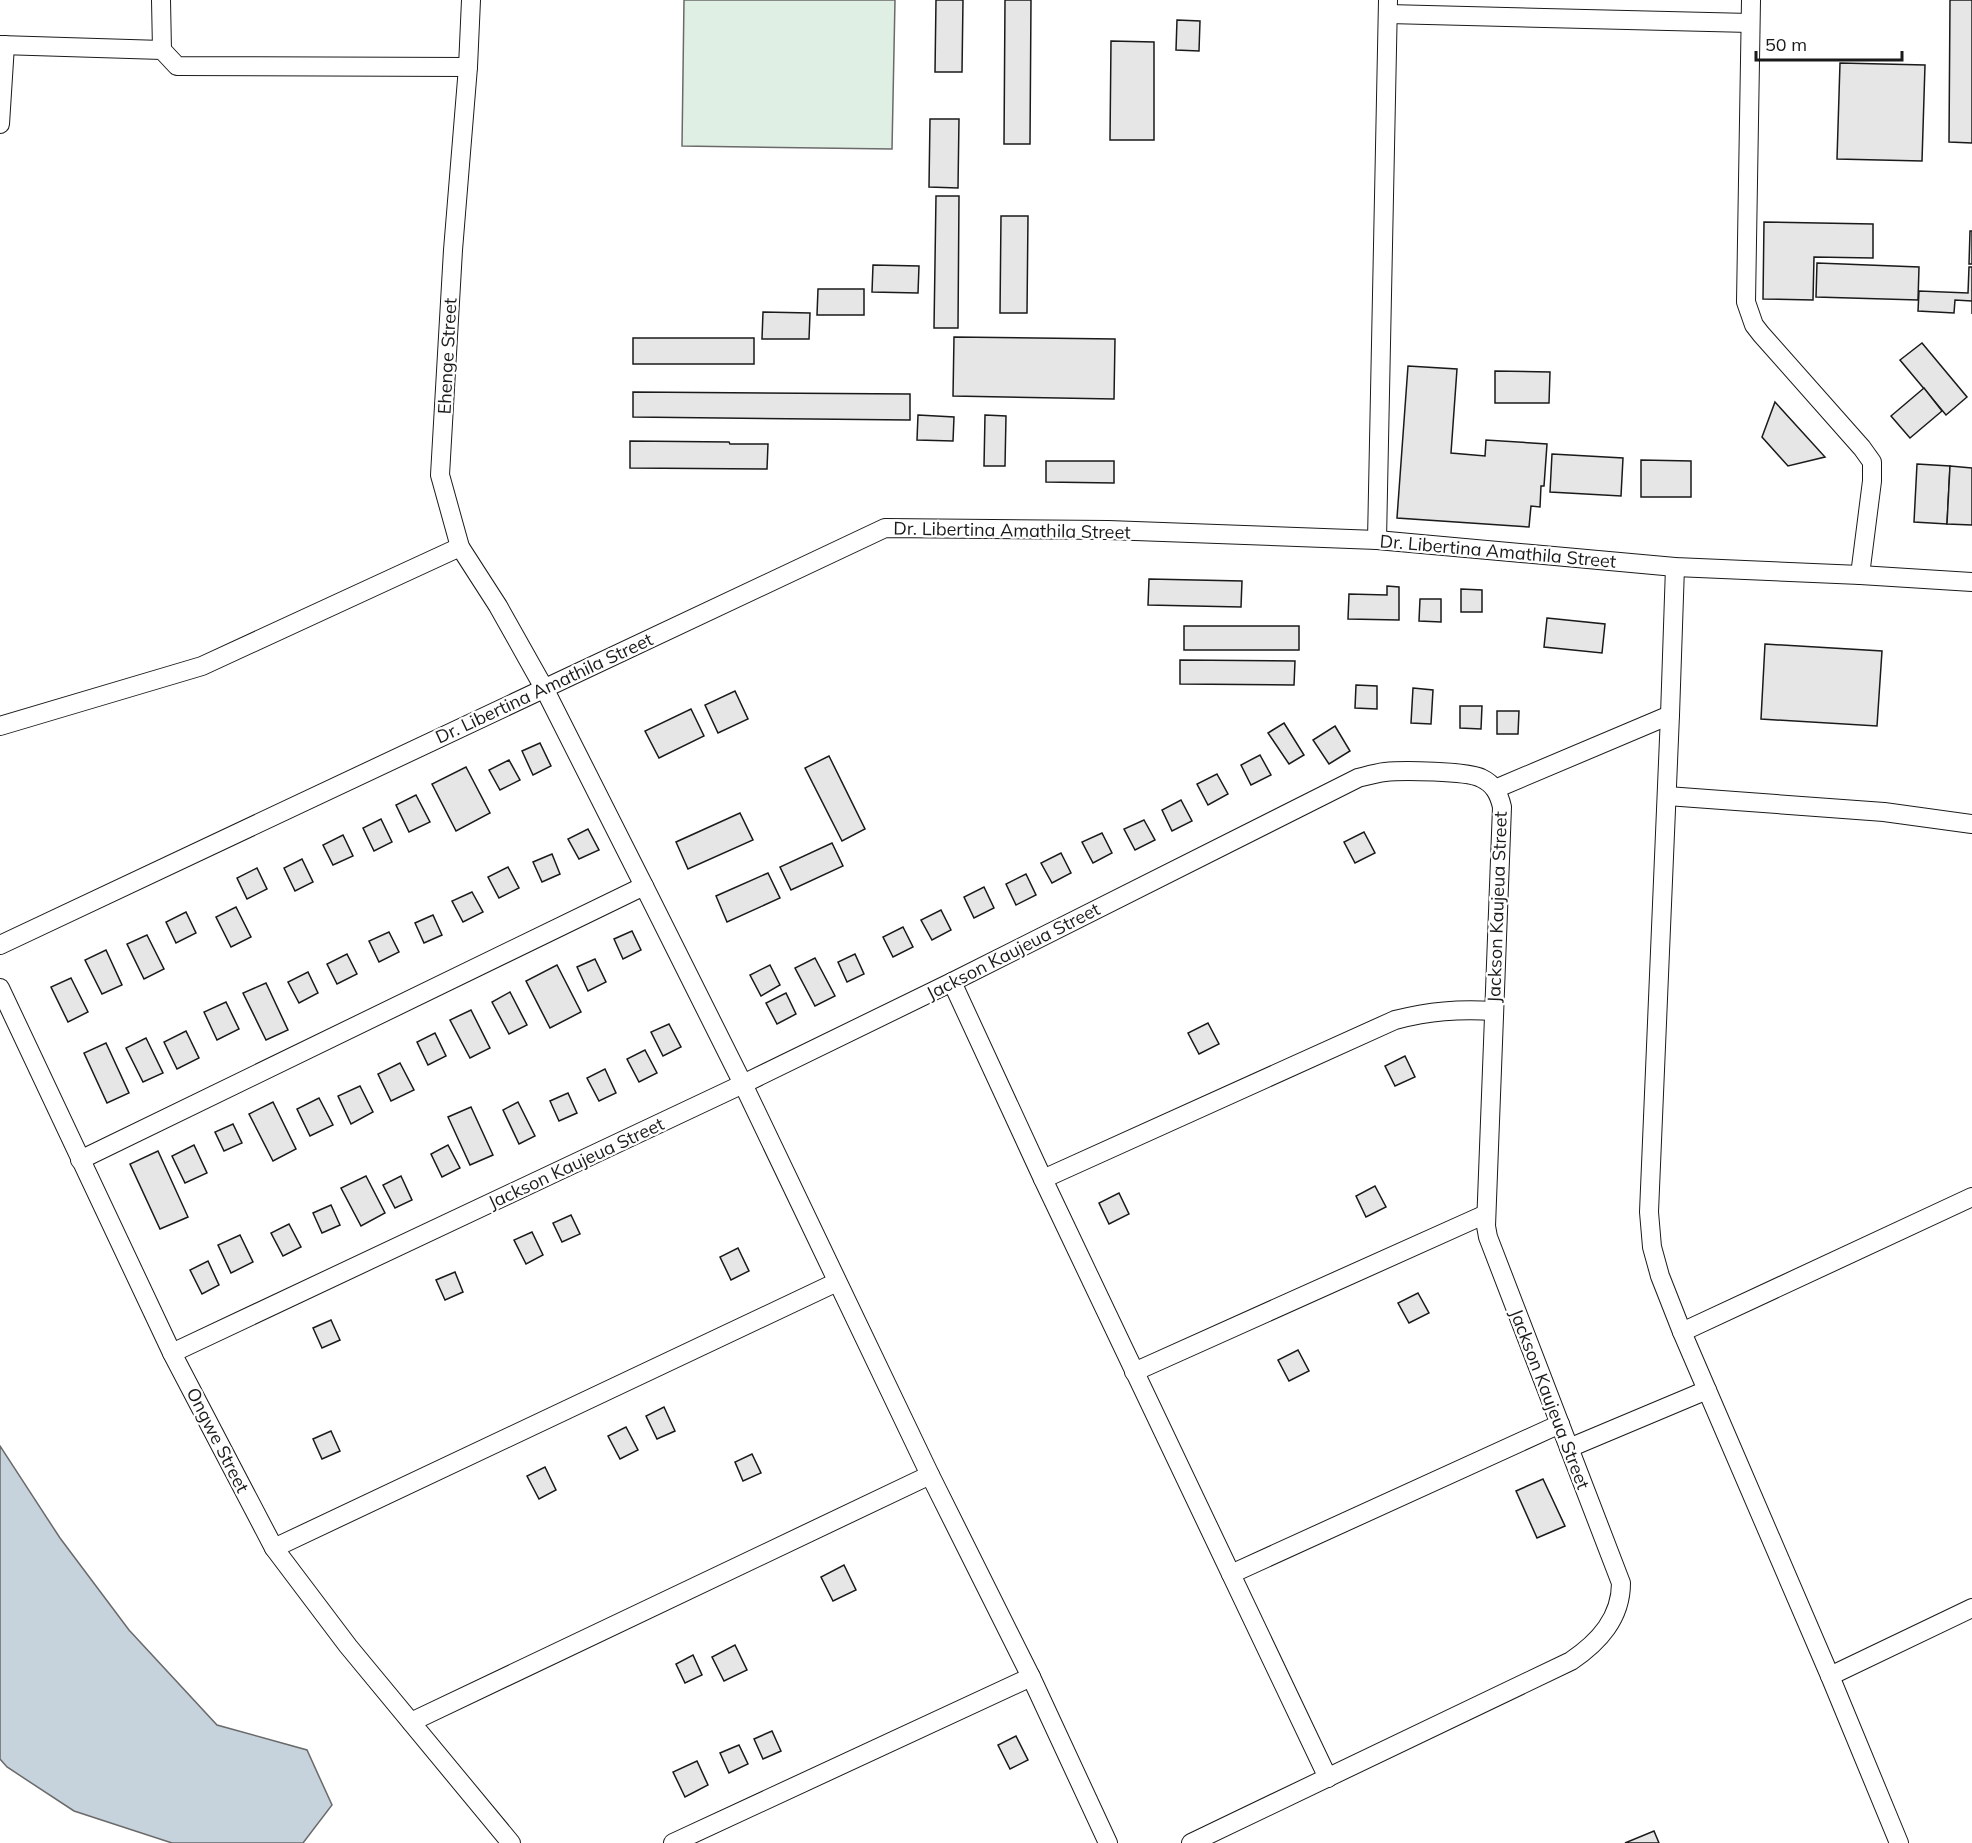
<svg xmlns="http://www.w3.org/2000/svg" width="1972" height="1843" viewBox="0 0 1972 1843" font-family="Mulish,sans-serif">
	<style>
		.green { fill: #e0efe3; stroke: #6a6a6a; stroke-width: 1.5 }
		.water { fill: #c6d2dc; stroke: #6a6a6a; stroke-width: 1.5 }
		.building { fill: #e6e6e6; stroke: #1a1a1a; stroke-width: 1.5 }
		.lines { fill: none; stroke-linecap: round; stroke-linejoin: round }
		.minor-casing { stroke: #1a1a1a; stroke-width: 20 }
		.minor { stroke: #fff; stroke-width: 18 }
		.labels { text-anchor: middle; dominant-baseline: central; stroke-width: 4.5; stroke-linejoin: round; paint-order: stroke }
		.street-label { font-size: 18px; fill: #1a1a1a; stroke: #fff }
	</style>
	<rect width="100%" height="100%" fill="#fff"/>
	<polygon class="green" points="684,0 895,0 892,149 682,146"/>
	<polygon class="water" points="0,1446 60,1538 129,1630 217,1725 307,1750 332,1805 303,1843 172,1843 74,1811 7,1767 0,1759"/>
	<g class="building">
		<polygon points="936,0 963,0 962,72 935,72"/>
		<polygon points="1005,0 1031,0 1030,144 1004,144"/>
		<polygon points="1950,0 1972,0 1972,143 1949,142"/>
		<polygon points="1177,20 1200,21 1199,51 1176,50"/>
		<polygon points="1111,41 1154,42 1154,140 1110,140"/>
		<polygon points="1840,63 1925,65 1922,161 1837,159"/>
		<polygon points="930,119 959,119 958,188 929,187"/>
		<polygon points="936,196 959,196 958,328 934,328"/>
		<polygon points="1001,216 1028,216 1027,313 1000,313"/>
		<polygon points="1764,222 1873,224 1873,258 1814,257 1813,300 1763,299"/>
		<polygon points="1970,231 1972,231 1972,264 1969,264"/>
		<polygon points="1817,263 1919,267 1918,300 1816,297"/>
		<polygon points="873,265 919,266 918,293 872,292"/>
		<polygon points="1969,267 1972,267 1972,314 1972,301 1955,300 1954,313 1918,311 1919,291 1968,293"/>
		<polygon points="818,289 864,289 864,315 817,315"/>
		<polygon points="763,312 810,313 809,339 762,339"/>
		<polygon points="954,337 1115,339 1114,399 953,396"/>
		<rect x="633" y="338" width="121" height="26"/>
		<polygon points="1922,343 1967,397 1946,415 1900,360"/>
		<polygon points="1408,366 1457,369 1451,453 1485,456 1486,440 1547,444 1544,486 1541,486 1540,507 1531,506 1529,527 1397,518"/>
		<polygon points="1495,371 1550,372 1549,403 1495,403"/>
		<polygon points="1924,388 1942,411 1910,438 1891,416"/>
		<polygon points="633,392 910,394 910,420 633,417"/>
		<polygon points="1775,402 1825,457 1788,466 1762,437"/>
		<polygon points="918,415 954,417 953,441 917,440"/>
		<polygon points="985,415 1006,416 1005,466 984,466"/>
		<polygon points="630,441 729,442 730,444 768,444 767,469 630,468"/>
		<polygon points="1552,454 1623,458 1621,496 1550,492"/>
		<polygon points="1641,460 1691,461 1691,497 1641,497"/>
		<polygon points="1046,461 1114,461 1114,483 1046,482"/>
		<polygon points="1917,464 1950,466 1947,524 1914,522"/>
		<polygon points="1950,466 1972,468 1972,525 1947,524"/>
		<polygon points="1149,579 1242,581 1241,607 1148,605"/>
		<polygon points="1387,586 1399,587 1399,620 1348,619 1349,594 1387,595"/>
		<polygon points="1461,589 1482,590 1482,612 1461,612"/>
		<polygon points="1420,599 1441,599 1441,622 1419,621"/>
		<polygon points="1547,618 1605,624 1602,653 1544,647"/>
		<rect x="1184" y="626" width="115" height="24"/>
		<polygon points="1765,644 1882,651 1877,726 1761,719"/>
		<polygon points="1180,660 1295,661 1294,685 1180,684"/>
		<polygon points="1356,685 1377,686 1377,709 1355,708"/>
		<polygon points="1413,688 1433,690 1431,724 1411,723"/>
		<polygon points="735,691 748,719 718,733 705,705"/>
		<polygon points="1460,706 1482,706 1481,729 1460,728"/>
		<polygon points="691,709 704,736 659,758 645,731"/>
		<polygon points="1497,711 1519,711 1518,734 1497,734"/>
		<polygon points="1284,723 1304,755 1289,764 1268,733"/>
		<polygon points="1335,726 1350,751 1329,764 1313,740"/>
		<polygon points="540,743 551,766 533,775 522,751"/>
		<polygon points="1260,755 1271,775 1251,785 1241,765"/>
		<polygon points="829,756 865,829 842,841 805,768"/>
		<polygon points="509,760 520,780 500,790 489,770"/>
		<polygon points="466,767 490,813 456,831 432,784"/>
		<polygon points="1217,774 1228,794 1208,805 1197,784"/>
		<polygon points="416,795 430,822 409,832 396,805"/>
		<polygon points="1181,800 1192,821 1172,831 1162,810"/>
		<polygon points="740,813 753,840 688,869 676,842"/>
		<polygon points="381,819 392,842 374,851 363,828"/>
		<polygon points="1144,820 1155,840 1135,850 1124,829"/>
		<polygon points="588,829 599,850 579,859 568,839"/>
		<polygon points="1364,832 1375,853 1355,863 1344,842"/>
		<polygon points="1102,833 1112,853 1093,863 1082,842"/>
		<polygon points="343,835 353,856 333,865 323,845"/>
		<polygon points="832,843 843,866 791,890 780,867"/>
		<polygon points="1061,853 1071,873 1052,883 1041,863"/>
		<polygon points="552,854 560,874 542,882 533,862"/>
		<polygon points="302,859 313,882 295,891 284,868"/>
		<polygon points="508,867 519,888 499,898 488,877"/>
		<polygon points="257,868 267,889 247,899 237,878"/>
		<polygon points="768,873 780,898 727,922 716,896"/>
		<polygon points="1026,874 1036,895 1016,905 1006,884"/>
		<polygon points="984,887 994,908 974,918 964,897"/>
		<polygon points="472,892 483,912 463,922 452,901"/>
		<polygon points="236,907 251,937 231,947 216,917"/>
		<polygon points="941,910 951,930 932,940 921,920"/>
		<polygon points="186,912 196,933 176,943 166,922"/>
		<polygon points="433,915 442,935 424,943 415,923"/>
		<polygon points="903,927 913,947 893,957 883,937"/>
		<polygon points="632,931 641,950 623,959 614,939"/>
		<polygon points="389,932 399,952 379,962 369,941"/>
		<polygon points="147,935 164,969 144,979 127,944"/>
		<polygon points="106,950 122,985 102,994 85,960"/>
		<polygon points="347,954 357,974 337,984 327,964"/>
		<polygon points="855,954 864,974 847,982 838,962"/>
		<polygon points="815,958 835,996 815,1006 795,968"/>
		<polygon points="595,959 606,982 588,991 577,967"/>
		<polygon points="557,965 581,1012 550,1028 526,981"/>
		<polygon points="770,965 780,985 761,996 750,975"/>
		<polygon points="308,972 318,993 299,1003 288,982"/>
		<polygon points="71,978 88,1012 68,1022 51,987"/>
		<polygon points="266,983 288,1030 266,1040 243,993"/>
		<polygon points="510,992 527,1025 509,1034 492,1002"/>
		<polygon points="786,993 796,1014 777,1024 766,1003"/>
		<polygon points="226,1002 239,1029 217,1040 204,1012"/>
		<polygon points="471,1010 490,1048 470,1058 450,1020"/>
		<polygon points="1208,1023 1219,1044 1199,1054 1188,1033"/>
		<polygon points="669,1024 681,1047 663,1056 651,1032"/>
		<polygon points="186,1031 199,1058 177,1069 164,1042"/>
		<polygon points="435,1033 446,1056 428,1065 417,1042"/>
		<polygon points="146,1038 163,1073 143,1082 126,1048"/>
		<polygon points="106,1043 129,1093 107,1103 84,1053"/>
		<polygon points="645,1050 657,1073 639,1082 627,1059"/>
		<polygon points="1405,1056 1415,1077 1395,1086 1385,1066"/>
		<polygon points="400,1063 414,1090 391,1101 378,1074"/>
		<polygon points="605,1069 616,1093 599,1101 587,1078"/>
		<polygon points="360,1086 373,1112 351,1124 338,1096"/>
		<polygon points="568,1093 577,1113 559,1121 550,1101"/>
		<polygon points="319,1098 333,1125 310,1136 297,1109"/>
		<polygon points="273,1102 296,1149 273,1161 249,1114"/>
		<polygon points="518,1102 535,1136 519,1144 503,1110"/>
		<polygon points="471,1107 493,1155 470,1165 448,1117"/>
		<polygon points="233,1124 242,1143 224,1151 215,1132"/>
		<polygon points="194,1145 207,1173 185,1183 172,1156"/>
		<polygon points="448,1145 460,1168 442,1177 431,1154"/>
		<polygon points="158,1151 188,1217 160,1229 130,1164"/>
		<polygon points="366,1176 385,1213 361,1226 341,1188"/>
		<polygon points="401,1176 412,1200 395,1208 383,1185"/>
		<polygon points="1375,1186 1386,1207 1366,1217 1356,1196"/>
		<polygon points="1119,1193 1129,1214 1109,1224 1099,1203"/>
		<polygon points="331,1205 340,1225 322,1233 313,1213"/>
		<polygon points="571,1215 580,1234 562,1242 553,1223"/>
		<polygon points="289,1224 301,1247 283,1256 271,1233"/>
		<polygon points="532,1232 543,1255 526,1264 514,1240"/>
		<polygon points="240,1235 253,1262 231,1273 218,1245"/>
		<polygon points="738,1248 749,1271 731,1280 720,1257"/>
		<polygon points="208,1261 219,1285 202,1294 190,1270"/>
		<polygon points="455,1272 463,1292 445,1300 436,1280"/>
		<polygon points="1418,1293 1429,1313 1409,1323 1398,1303"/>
		<polygon points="331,1320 340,1340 322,1348 313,1328"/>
		<polygon points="1298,1350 1309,1371 1289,1381 1278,1360"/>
		<polygon points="664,1407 675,1431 657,1439 646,1416"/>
		<polygon points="626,1427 638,1450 620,1459 608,1436"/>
		<polygon points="331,1431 340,1451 322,1459 313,1439"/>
		<polygon points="752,1454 761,1473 743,1481 735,1462"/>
		<polygon points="545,1467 556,1490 539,1499 527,1476"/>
		<polygon points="1543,1479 1565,1526 1537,1538 1516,1491"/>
		<polygon points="844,1565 856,1590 833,1601 821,1577"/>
		<polygon points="735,1645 747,1670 724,1681 712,1657"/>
		<polygon points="693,1655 702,1675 685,1683 676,1664"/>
		<polygon points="772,1731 781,1751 763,1759 754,1739"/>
		<polygon points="1016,1736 1028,1760 1010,1769 998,1745"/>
		<polygon points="739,1745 748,1764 729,1773 720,1753"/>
		<polygon points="697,1761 708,1785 685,1797 673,1772"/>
		<polygon points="1654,1831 1659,1843 1625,1843"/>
	</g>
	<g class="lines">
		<defs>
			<g id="minor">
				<polyline points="161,0 162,50"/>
				<polyline points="471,0 468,67 453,250 440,475 460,547 498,606 544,688 644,886 743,1084 930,1475 1031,1677 1108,1843"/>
				<polyline points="1751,0 1746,302 1754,325 1761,334 1862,448 1872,462 1872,481 1860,575"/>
				<polyline points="1388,14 1750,23"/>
				<polyline points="0,45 162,50 177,66 468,67"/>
				<polyline points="0,124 5,45"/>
				<polyline points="1377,540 1388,0"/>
				<polyline points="1675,567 1670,715 1649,1212 1652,1247 1660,1276 1682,1332 1830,1676 1899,1843"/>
				<polyline points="0,726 202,666 460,547"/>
				<polyline points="1495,789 1670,715"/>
				<polyline points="1667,796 1884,812 1972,824"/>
				<polyline points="0,945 885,528 1108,530 1377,540 1675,567 1860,575 1972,582"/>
				<polyline points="952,982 1043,1179 1328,1778"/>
				<polyline points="0,988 172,1353 274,1548 348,1646 511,1843"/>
				<polyline points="80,1160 644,886"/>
				<path d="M1043,1179L1395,1020C1430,1011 1458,1009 1494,1011"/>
				<polyline points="1682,1332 1972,1197"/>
				<path d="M172,1353L743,1084L952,982L1358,778C1366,776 1376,773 1385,772C1402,770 1467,771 1481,778C1494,784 1499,794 1502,807L1486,1226L1488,1237L1621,1583C1621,1618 1599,1642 1571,1661L1191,1843"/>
				<polyline points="1134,1372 1486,1214"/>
				<polyline points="1569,1448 1707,1390"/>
				<polyline points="274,1548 837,1282"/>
				<polyline points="1231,1574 1560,1424"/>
				<polyline points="1830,1676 1972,1608"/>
				<polyline points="411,1722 930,1475"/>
				<polyline points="673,1843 1031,1677"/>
			</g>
		</defs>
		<use href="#minor" class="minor-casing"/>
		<use href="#minor" class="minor"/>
	</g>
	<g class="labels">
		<g class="street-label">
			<text transform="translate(447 356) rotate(-87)">Ehenge Street</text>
			<text transform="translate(1012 530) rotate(1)">Dr. Libertina Amathila Street</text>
			<text transform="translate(1498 551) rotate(5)">Dr. Libertina Amathila Street</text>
			<text transform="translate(544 688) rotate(-25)">Dr. Libertina Amathila Street</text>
			<text transform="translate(1497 907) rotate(-88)">Jackson Kaujeua Street</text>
			<text transform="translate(1013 951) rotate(-27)">Jackson Kaujeua Street</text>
			<text transform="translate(576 1163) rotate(-25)">Jackson Kaujeua Street</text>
			<text transform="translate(1550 1399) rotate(69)">Jackson Kaujeua Street</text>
			<text transform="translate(218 1440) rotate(63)">Ongwe Street</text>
		</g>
	</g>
	<path d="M1756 51v9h146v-9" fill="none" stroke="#1a1a1a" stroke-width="3"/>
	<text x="1765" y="51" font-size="18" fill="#1a1a1a" stroke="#ffffff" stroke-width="4.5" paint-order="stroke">50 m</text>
</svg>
